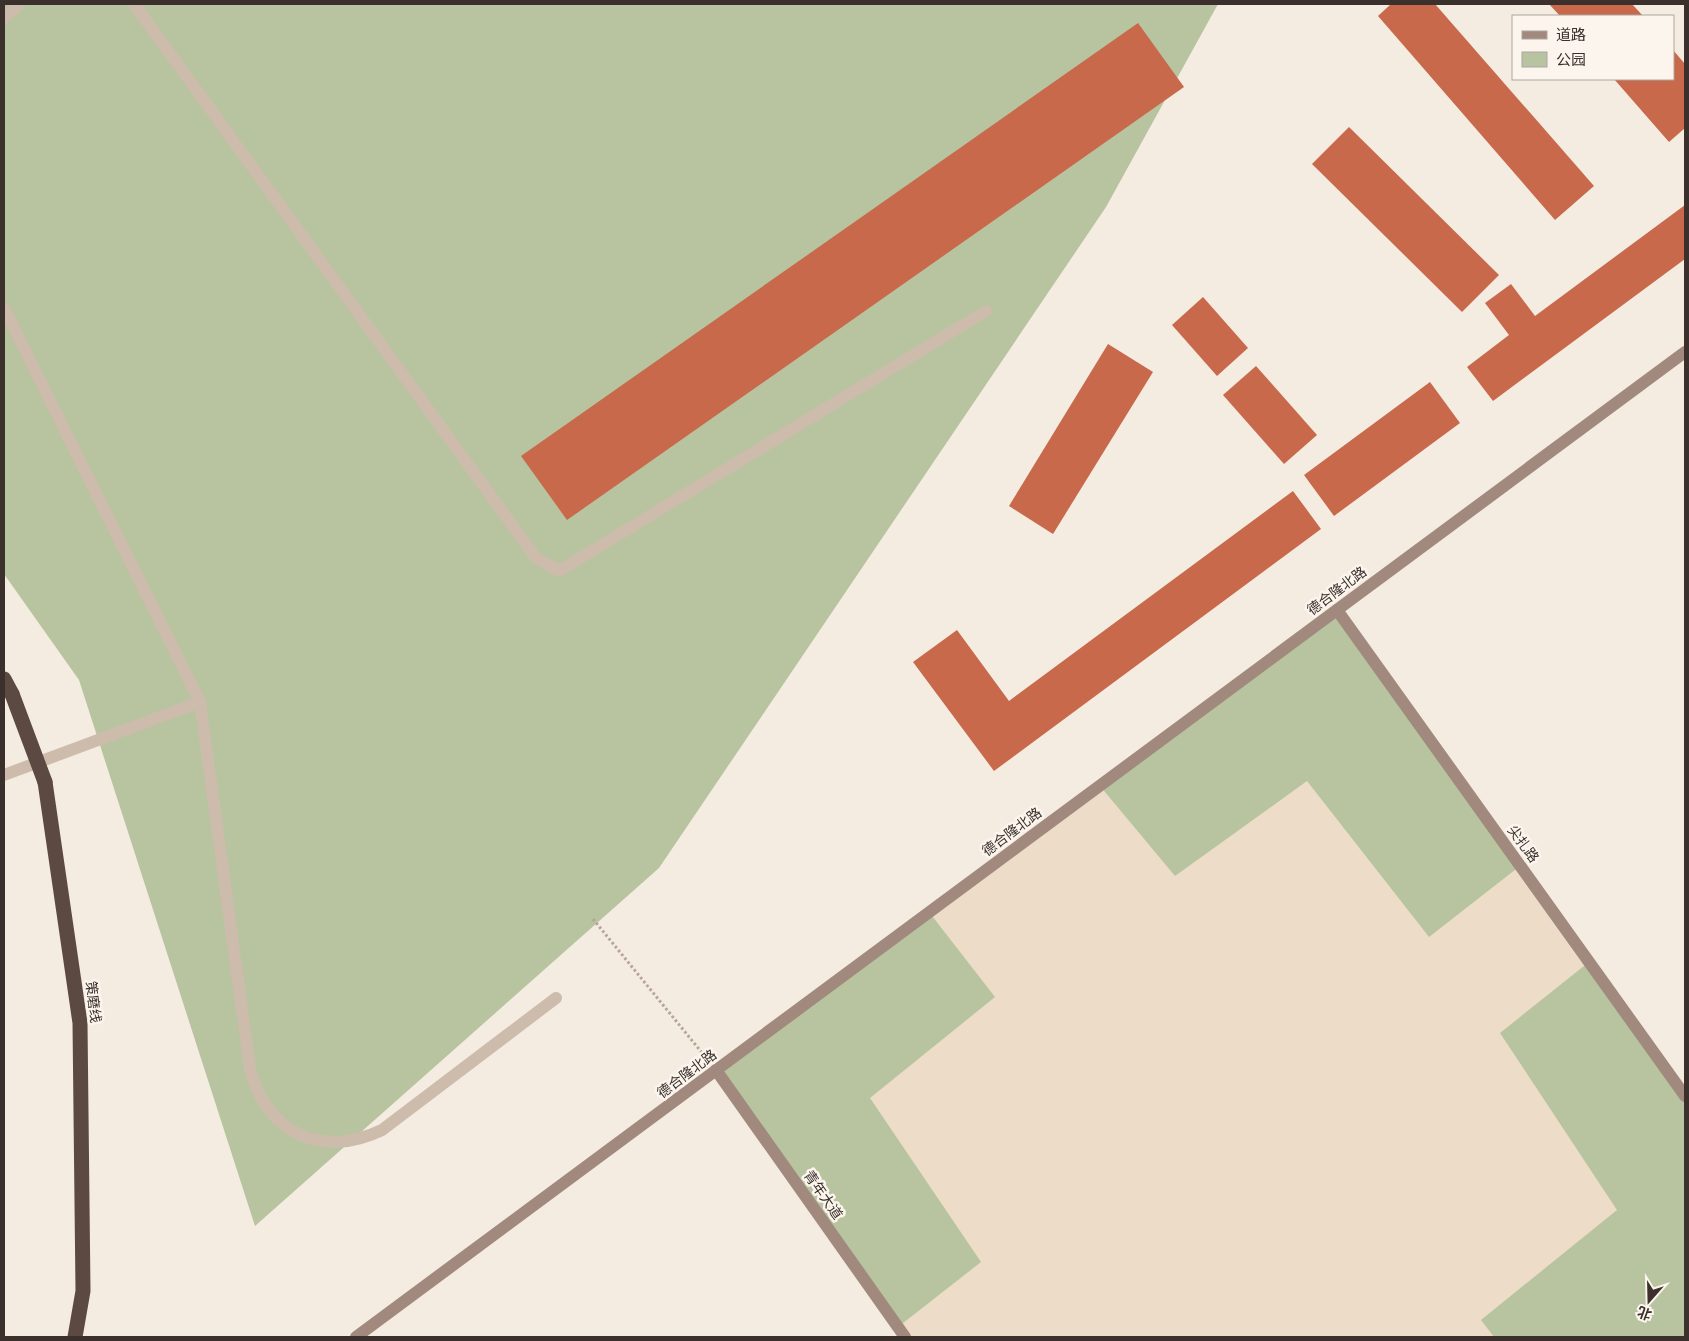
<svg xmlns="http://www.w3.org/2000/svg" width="1689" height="1341" viewBox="0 0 1689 1341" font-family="Rubik,'Noto Sans SC',sans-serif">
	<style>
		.green { fill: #b8c4a0 }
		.plaza { fill: #ecdcc8 }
		.building { fill: #c8694b }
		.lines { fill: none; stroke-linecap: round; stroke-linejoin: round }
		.path { stroke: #b9a596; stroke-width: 3; stroke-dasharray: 2.5 2.5; stroke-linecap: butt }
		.lane { stroke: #cdbbac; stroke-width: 12 }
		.secondary { stroke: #a18a7d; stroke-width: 12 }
		.highway { stroke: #5c4a42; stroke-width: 15 }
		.highway-bridge { stroke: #5c4a42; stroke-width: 15 }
		.labels { text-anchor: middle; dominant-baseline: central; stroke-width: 5; stroke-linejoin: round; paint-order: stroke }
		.street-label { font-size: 14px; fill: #3b302b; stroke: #fbf5ee }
	</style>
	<rect width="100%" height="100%" fill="#f4ebe1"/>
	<g class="green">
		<polygon points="4,4 1218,4 1106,207 659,868 255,1226 79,680 4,574"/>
		<polygon points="1337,610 1685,1096 1685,1337 905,1337 716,1070"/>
	</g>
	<polygon class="plaza" points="1307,781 1429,937 1520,866 1589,962 1500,1033 1617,1210 1481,1320 1494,1337 905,1337 898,1327 981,1262 870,1098 995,997 929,912 1100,786 1175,876"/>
	<g class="building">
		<polygon points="1391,4 1435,4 1594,186 1555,220 1378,16"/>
		<polygon points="1549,4 1632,4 1643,16 1560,16"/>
		<polygon points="1138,23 1184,87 567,520 521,456"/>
		<polygon points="1673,50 1685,64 1685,128 1669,142 1614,79 1673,79"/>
		<polygon points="1349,127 1499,275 1462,312 1312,164"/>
		<polygon points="1685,205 1685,259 1493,401 1467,367 1509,335 1485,303 1511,284 1535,316"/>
		<polygon points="1203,297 1248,348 1217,376 1172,325"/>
		<polygon points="1108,344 1153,372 1053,534 1009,506"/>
		<polygon points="1256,366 1317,435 1284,464 1223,395"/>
		<polygon points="1430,382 1460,423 1334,516 1304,475"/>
		<polygon points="1293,491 1321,529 994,771 913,662 957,630 1009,701"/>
	</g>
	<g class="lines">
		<polyline class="path" points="593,919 703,1054"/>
		<g class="lane">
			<polyline points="134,4 536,558 559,571 986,311"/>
			<polyline points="4,18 19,4"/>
			<path d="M4,308L200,702L250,1068C265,1133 322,1159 382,1130L556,998"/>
			<polyline points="4,775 200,702"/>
		</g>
		<g class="secondary">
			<polyline points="1337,610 1685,1096"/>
			<polyline points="716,1070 905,1337"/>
			<polyline points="356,1337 1685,352"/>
		</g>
		<g class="highway">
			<polyline points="4,679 12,694"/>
			<polyline points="45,782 80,1023 83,1291 75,1337"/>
		</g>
		<polyline class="highway-bridge" points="12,694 45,782"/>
	</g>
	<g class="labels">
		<g class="street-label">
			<text transform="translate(1337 591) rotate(-37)">德合隆北路</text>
			<text transform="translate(1012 832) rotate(-37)">德合隆北路</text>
			<text transform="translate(1523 844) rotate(54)">尖扎路</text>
			<text transform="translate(93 1002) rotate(83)">策磨线</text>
			<text transform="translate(687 1074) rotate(-37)">德合隆北路</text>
			<text transform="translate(823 1195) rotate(55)">青年大道</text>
		</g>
	</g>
	<rect width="1689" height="1341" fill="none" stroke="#3b302b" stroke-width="10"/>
	<rect x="1512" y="15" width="162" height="65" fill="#fbf5ee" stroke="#aea6a0"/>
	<rect x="1522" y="31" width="25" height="8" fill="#a18a7d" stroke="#aea6a0"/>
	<text x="1556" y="40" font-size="15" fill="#3b302b">道路</text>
	<rect x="1522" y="52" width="25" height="15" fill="#b8c4a0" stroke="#aea6a0"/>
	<text x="1556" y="65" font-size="15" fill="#3b302b">公园</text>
	<g transform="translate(1649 1301) rotate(200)" stroke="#fbf5ee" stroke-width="4" paint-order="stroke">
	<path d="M0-4L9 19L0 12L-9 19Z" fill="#3b302b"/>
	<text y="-8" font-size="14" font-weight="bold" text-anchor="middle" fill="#3b302b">北</text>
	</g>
</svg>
